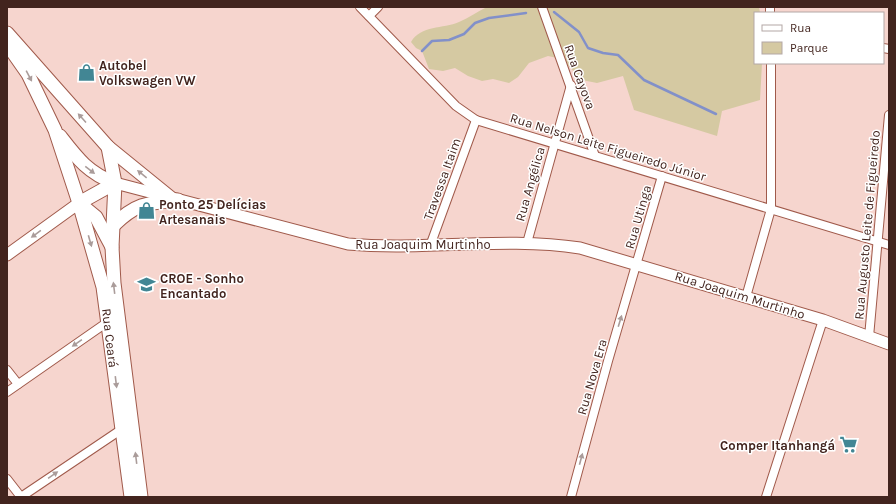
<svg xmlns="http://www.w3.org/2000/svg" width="896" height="504" viewBox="0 0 896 504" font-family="Karla,sans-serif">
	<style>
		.green { fill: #d5c9a2 }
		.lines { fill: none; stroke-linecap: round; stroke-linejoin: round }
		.stream { stroke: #8290c9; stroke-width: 2.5 }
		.street-casing { stroke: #a05a4b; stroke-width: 10 }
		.secondary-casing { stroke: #a05a4b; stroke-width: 13 }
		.primary-casing { stroke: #a05a4b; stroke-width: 15 }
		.street { stroke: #fff; stroke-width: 8 }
		.secondary { stroke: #fff; stroke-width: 11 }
		.primary { stroke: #fff; stroke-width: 13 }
		.oneway { fill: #aa9c9a }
		.labels { text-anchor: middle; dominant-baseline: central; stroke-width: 3; stroke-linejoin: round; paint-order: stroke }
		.poi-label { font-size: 13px; font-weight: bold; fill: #42241e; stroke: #fff; text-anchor: start }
		.street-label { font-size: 13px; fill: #42241e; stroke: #fff }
	</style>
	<rect width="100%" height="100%" fill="#f6d5ce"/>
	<path class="green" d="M487,7H759L760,13H755V63H762L760,100L722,111L717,136L634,110L623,76L597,83L582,80L562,59L548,56L529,63L518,77L509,83L493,79L482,81L468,76L455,68L443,71L429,69L422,51L416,48L411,42C421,25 443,29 459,22C469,18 478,11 487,7Z"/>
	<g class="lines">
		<g class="stream">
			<polyline points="554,12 579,32 588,48 603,53 618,55 644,80 716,114"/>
			<polyline points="422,51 432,41 449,40 464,34 475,23 489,18 526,13"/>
		</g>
		<defs>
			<g id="street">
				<polyline points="360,7 456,106 476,120 889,245"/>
				<polyline points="542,7 595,156"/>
				<polyline points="770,7 770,13"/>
				<polyline points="369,16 378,7"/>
				<polyline points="883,48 889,49"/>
				<polyline points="527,243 571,85"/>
				<polyline points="430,246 476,120"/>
				<polyline points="746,297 771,209 771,63"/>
				<polyline points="869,337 889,115"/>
				<polyline points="7,370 18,384"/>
				<polyline points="7,392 109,321"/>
				<polyline points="7,479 21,497"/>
				<polyline points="21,497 125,427"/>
				<polyline points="571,497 608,361 662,176"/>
				<polyline points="766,497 823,320"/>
			</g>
			<g id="secondary">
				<path d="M115,183L348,244C425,251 504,236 580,248L823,320L889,344"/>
				<polyline points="7,255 79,203"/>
			</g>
			<g id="primary">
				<polyline points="7,33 108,147 172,199"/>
				<polyline points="7,44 28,74 55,130 79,203 103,287 131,497"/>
				<path d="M60,136C77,158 88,173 115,183"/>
				<polyline points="108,147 115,183 112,247 114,283 141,497"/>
				<polyline points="79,203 96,217 112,247"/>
				<polyline points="79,203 115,183"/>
				<path d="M114,225C136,203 148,203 178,200"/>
			</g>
		</defs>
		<use href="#street" class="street-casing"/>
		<use href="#secondary" class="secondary-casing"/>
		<use href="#primary" class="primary-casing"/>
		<use href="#street" class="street"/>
		<use href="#secondary" class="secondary"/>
		<use href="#primary" class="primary"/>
	</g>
	<defs><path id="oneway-solid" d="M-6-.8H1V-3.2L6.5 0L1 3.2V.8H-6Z"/></defs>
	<g class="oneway">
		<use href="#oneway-solid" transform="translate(29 76) rotate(62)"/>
		<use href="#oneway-solid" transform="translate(82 118) rotate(-132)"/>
		<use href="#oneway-solid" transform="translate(90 170) rotate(38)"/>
		<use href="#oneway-solid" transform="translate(142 174) rotate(-141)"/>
		<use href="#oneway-solid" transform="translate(36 234) rotate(144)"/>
		<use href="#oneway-solid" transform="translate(90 241) rotate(74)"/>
		<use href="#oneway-solid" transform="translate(114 288) rotate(-97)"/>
		<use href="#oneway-solid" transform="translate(620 321) rotate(-73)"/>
		<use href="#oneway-solid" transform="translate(77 343) rotate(145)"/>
		<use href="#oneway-solid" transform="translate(116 382) rotate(83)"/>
		<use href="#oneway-solid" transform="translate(136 458) rotate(-97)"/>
		<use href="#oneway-solid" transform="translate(581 459) rotate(-75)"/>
		<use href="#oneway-solid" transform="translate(53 475) rotate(-35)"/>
	</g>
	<defs>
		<symbol id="shop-bare" viewBox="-9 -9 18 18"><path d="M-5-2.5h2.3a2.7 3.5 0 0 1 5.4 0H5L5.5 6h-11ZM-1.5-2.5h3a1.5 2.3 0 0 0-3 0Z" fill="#428694" stroke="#fff" stroke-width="2.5" paint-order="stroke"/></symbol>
		<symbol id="school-bare" viewBox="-9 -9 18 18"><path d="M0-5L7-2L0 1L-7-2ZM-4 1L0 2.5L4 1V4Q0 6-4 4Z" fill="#428694" stroke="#fff" stroke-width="2.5" paint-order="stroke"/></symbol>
		<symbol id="supermarket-bare" viewBox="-9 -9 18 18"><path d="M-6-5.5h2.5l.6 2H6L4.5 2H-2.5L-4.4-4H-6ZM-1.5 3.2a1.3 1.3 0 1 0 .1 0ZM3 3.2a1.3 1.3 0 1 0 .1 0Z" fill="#428694" stroke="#fff" stroke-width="2.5" paint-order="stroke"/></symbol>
	</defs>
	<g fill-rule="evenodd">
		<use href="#shop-bare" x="74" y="60" width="25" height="25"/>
		<use href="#shop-bare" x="134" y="198" width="25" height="25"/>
		<use href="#school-bare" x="134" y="272" width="25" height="25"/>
		<use href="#supermarket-bare" x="836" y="432" width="25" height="25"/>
	</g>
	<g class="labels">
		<g class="poi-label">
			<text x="99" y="65">Autobel<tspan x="99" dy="15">Volkswagen VW</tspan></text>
			<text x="159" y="204">Ponto 25 Delícias<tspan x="159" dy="15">Artesanais</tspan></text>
			<text x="160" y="278">CROE - Sonho<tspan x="160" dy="15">Encantado</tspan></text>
			<text x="835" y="445" text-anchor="end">Comper Itanhangá</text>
		</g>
		<g class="street-label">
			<text transform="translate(580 77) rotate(70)">Rua Cayova</text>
			<text transform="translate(608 147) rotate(17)">Rua Nelson Leite Figueiredo Júnior</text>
			<text transform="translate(442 179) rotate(-70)">Travessa Itaim</text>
			<text transform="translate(530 184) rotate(-74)">Rua Angélica</text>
			<text transform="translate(638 217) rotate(-74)">Rua Utinga</text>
			<text transform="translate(867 225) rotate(-85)">Rua Augusto Leite de Figueiredo</text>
			<text x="423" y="244">Rua Joaquim Murtinho</text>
			<text transform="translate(740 295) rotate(17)">Rua Joaquim Murtinho</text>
			<text transform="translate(110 338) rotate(83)">Rua Ceará</text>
			<text transform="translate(592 377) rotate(-74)">Rua Nova Era</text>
		</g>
	</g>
	<rect width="896" height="504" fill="none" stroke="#42241e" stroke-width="16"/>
	<rect x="754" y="12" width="130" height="52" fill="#ffffff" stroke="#b3a7a5"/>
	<rect x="762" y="25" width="20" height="6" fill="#ffffff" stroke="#b3a7a5"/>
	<text x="790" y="32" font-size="12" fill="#42241e">Rua</text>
	<rect x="762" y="42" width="20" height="12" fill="#d5c9a2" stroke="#b3a7a5"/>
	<text x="790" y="52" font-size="12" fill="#42241e">Parque</text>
</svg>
